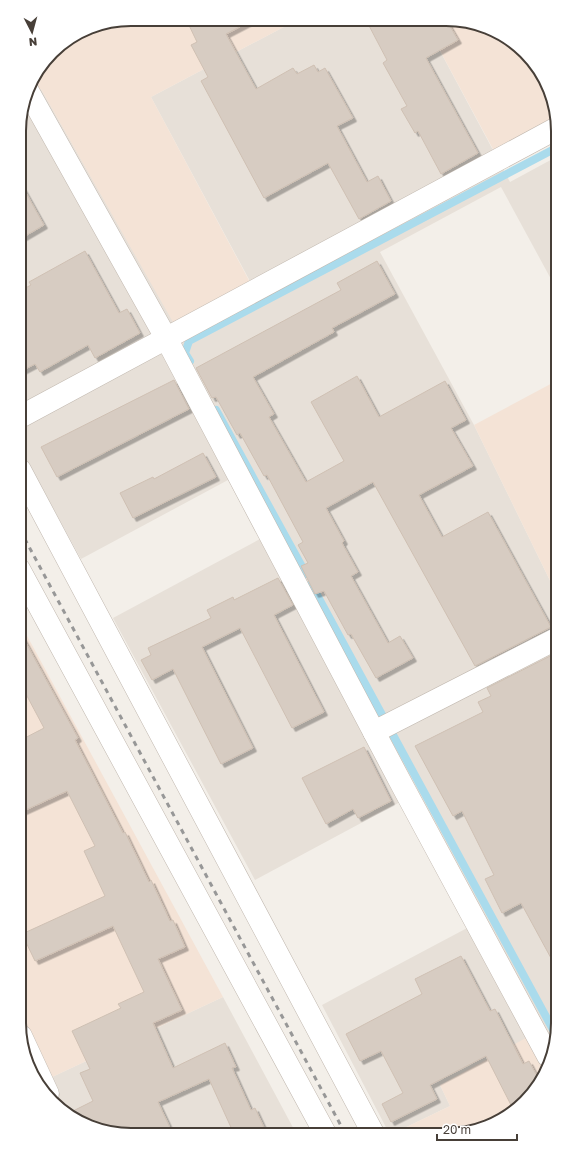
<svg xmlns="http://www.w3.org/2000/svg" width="577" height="1154" viewBox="0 0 577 1154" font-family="'Golos Text',sans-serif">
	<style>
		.residential { fill: #e7e0d8 }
		.commercial { fill: #f4e3d6 }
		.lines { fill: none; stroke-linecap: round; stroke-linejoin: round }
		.stream { stroke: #aadbec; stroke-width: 8 }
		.building { fill: #d7ccc2; stroke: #cfc0b3; filter: url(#shadow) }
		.street-casing { stroke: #c1b8af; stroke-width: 23 }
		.street { stroke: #fff; stroke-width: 22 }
		.rail { stroke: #979797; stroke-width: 3; stroke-dasharray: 5 5; stroke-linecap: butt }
		.rim { fill: none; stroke: #473f38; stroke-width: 2 }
	</style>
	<defs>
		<filter id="shadow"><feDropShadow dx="3.5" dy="3.5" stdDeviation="0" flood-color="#0004"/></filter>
	</defs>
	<rect width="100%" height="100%" fill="#f3efe9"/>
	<g class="residential">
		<polygon points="297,20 424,21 510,182 558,156 558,292 501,187 380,252 474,425 558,597 558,1031 552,1044 440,1085 450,1106 390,1135 322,1005 469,927 402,801 255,880 113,618 260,539 228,480 81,559 20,448 20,117 26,96 41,89 175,324 252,285 151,97"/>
		<polygon points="223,997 297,1135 116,1134 57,1107 25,1059 19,1014 50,1078"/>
	</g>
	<g class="commercial">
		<polygon points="131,19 297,20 151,97 252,286 174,324 41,89 26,96 31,81 57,47 88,27"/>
		<polygon points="424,21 468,21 520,47 552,95 556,117 494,151"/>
		<polygon points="558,380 558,597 474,425"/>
		<polygon points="19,621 223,997 50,1078 19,1014"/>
		<polygon points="544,1028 552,1044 535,1091 482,1129 446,1135 390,1135 450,1106 440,1085"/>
	</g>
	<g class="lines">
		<g class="stream">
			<polyline points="190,361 185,353 189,341 558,147"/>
			<polyline points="216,410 306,574"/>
			<polyline points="311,584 556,1035"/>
		</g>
	</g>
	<g class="building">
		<polygon points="186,19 253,20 226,34 256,89 293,68 297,74 314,65 318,72 325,68 353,118 337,126 367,182 378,176 391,201 359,219 328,163 264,198 201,81 208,77 191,45 197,42"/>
		<polygon points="366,20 447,21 458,40 426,58 478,153 441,174 418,131 415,133 401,109 407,106 383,63 387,60"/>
		<polygon points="20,182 44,225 20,239"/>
		<polygon points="85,251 119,313 127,309 140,333 95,358 88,345 40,372 35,364 20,372 20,291 31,285 29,282"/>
		<polygon points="377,261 395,294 332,328 334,332 253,377 274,414 269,417 306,482 344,461 311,402 357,376 379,417 445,381 466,420 451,428 473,466 419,495 442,537 488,512 551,627 475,666 373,482 326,508 344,541 342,543 358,572 351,576 388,643 400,636 413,658 376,678 351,634 348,635 324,591 315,594 301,566 308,563 298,545 303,542 267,475 264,476 240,433 237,435 216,397 212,398 196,368 341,290 337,283"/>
		<polygon points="174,380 189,409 57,477 41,447"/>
		<polygon points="203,453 216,477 133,518 120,493 153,477 154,479"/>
		<polygon points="278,578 293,605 274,615 324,712 292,728 240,628 202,647 253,748 221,764 173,669 152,680 141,660 151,655 148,648 211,618 207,610 233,597 234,600"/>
		<polygon points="19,630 78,738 75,740 123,833 125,832 149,882 151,880 170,921 173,920 185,947 158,959 182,1010 153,1023 173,1068 225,1043 236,1067 232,1068 251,1110 255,1108 267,1134 234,1134 209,1079 158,1102 173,1134 116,1134 69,1113 93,1101 80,1073 90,1069 72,1031 121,1008 118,1004 144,992 113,926 35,961 22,934 105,896 84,851 95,846 67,791 19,813 19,741 44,728 19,681"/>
		<polygon points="558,652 558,971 521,903 502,913 485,879 494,875 462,811 453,816 415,746 483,712 478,702 491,696 487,688"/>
		<polygon points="364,747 391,801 358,818 353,809 326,824 302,778"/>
		<polygon points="461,956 490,1011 495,1009 523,1064 529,1061 539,1080 535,1091 512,1107 486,1056 430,1085 437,1099 391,1122 382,1104 403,1093 381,1051 360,1061 346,1034 422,994 415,979"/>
	</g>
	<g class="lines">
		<defs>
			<g id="street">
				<polyline points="28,91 166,338 403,787 548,1056"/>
				<polyline points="20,417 557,128"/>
				<polyline points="20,470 374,1135"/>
				<polyline points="19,569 326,1135"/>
				<polyline points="374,732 558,638"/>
				<polyline points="21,1036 48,1094"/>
			</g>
		</defs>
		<use href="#street" class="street-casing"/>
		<use href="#street" class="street"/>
		<polyline class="rail" points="20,530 346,1135"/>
	</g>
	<path d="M0 0H577V1154H0ZM131 26H446A105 105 0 0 1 551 131V1023A105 105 0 0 1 446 1128H131A105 105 0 0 1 26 1023V131A105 105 0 0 1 131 26Z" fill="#fff" fill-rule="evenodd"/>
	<path class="rim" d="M131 26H446A105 105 0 0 1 551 131V1023A105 105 0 0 1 446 1128H131A105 105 0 0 1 26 1023V131A105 105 0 0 1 131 26Z"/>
	<g transform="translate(32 32) rotate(174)" stroke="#ffffff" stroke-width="3" paint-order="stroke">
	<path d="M0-3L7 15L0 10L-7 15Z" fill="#473f38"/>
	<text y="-6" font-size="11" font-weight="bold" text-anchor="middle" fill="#473f38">N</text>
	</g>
	<path d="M437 1134v6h80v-6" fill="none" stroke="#473f38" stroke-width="2"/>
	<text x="443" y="1134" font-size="12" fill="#473f38" stroke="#ffffff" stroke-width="3" paint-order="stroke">20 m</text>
</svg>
